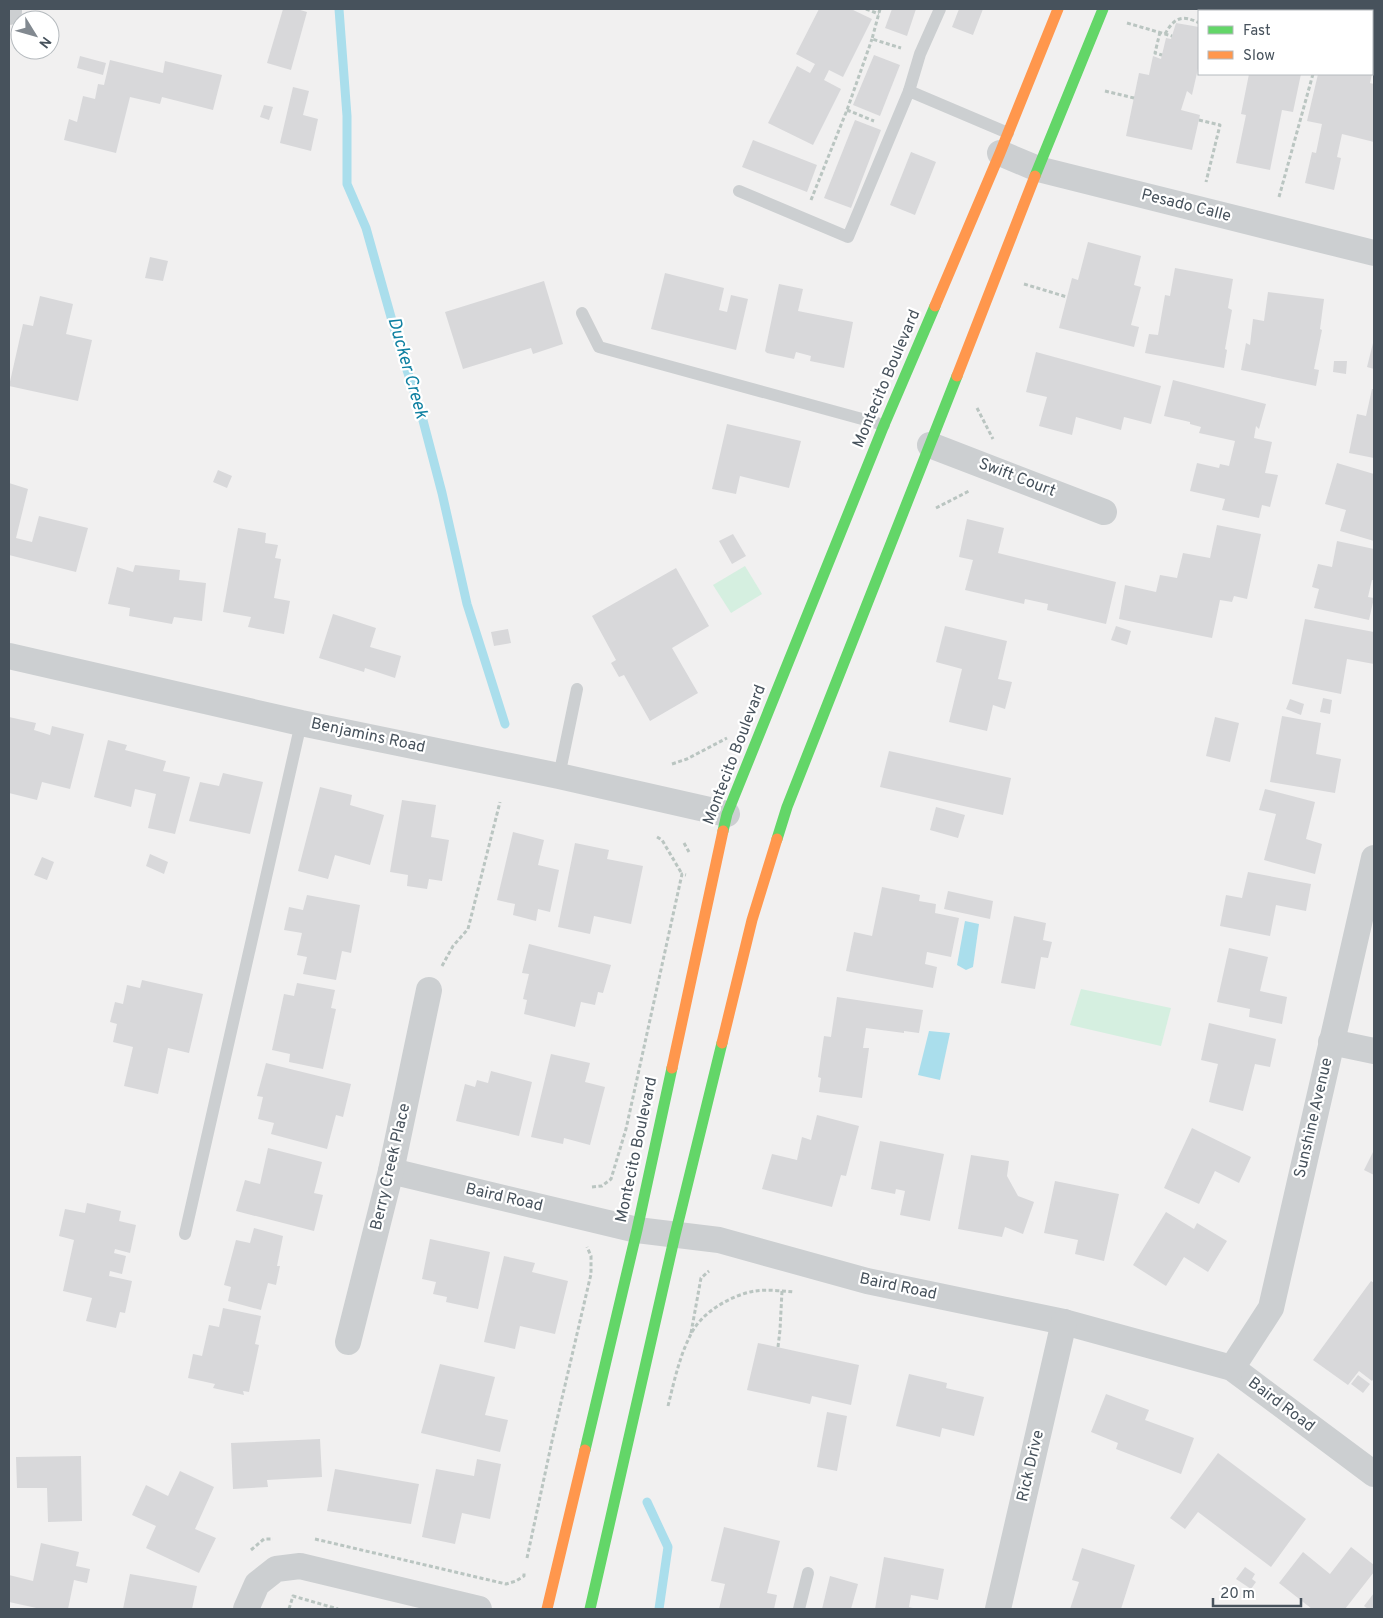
<svg xmlns="http://www.w3.org/2000/svg" width="1383" height="1618" viewBox="0 0 1383 1618" font-family="Overpass,sans-serif">
	<style>
		.green { fill: #d5efe0 }
		.water { fill: #aadeec }
		.lines { fill: none; stroke-linecap: round; stroke-linejoin: round }
		.stream { stroke: #aadeec; stroke-width: 9 }
		.building { fill: #d8d8da }
		.path { stroke: #bac5c1; stroke-width: 3; stroke-dasharray: 4 2.5; stroke-linecap: butt }
		.lane { stroke: #cccfd1; stroke-width: 12 }
		.street { stroke: #cccfd1; stroke-width: 26 }
		.fast { stroke: #63d668; stroke-width: 11 }
		.slow { stroke: #ff974d; stroke-width: 11 }
		.labels { text-anchor: middle; dominant-baseline: central; stroke-width: 4.5; stroke-linejoin: round; paint-order: stroke }
		.street-label { font-size: 16px; fill: #47525c; stroke: #fff }
		.water-label { font-size: 18px; font-style: italic; fill: #0e80a1; stroke: #fff }
	</style>
	<rect width="100%" height="100%" fill="#f1f0f0"/>
	<g class="green">
		<polygon points="745,566 762,594 731,613 713,585"/>
		<polygon points="1081,989 1171,1008 1161,1046 1070,1025"/>
	</g>
	<g class="water">
		<polygon points="965,921 979,924 973,967 966,970 957,965"/>
		<polygon points="929,1031 950,1033 940,1080 918,1075"/>
	</g>
	<g class="lines">
		<g class="stream">
			<polyline points="339,9 347,116 347,184 366,228 400,349 420,409 442,493 467,604 505,724"/>
			<polyline points="647,1502 668,1547 659,1609"/>
		</g>
	</g>
	<g class="building">
		<polygon points="283,9 297,9 307,12 291,70 267,63"/>
		<polygon points="819,9 851,9 872,19 843,77 829,70 824,80 841,89 813,145 768,123 797,66 810,73 815,64 796,54"/>
		<polygon points="892,9 916,9 907,36 885,28"/>
		<polygon points="959,9 983,9 973,35 952,27"/>
		<polygon points="1315,9 1374,9 1374,37 1372,37 1372,11 1314,11"/>
		<polygon points="1176,23 1199,27 1199,64 1192,95 1187,91 1181,110 1200,115 1192,150 1126,136 1139,73 1149,75 1153,56 1161,59 1166,38 1171,39"/>
		<polygon points="874,55 900,65 880,116 853,105"/>
		<polygon points="80,56 106,63 103,75 77,68"/>
		<polygon points="110,60 163,73 165,61 222,75 213,110 162,97 160,104 130,97 116,153 64,140 69,119 77,122 83,96 95,99 98,84 104,85"/>
		<polygon points="1249,74 1301,74 1293,112 1282,110 1270,170 1236,163 1246,115 1241,114"/>
		<polygon points="1318,74 1372,74 1370,83 1374,84 1374,142 1342,134 1337,157 1341,158 1334,190 1305,183 1312,152 1316,153 1322,124 1307,121"/>
		<polygon points="293,87 309,91 303,115 318,119 311,151 280,143"/>
		<polygon points="264,105 273,107 269,120 260,117"/>
		<polygon points="855,120 881,130 851,208 824,198"/>
		<polygon points="753,140 817,165 807,192 742,167"/>
		<polygon points="911,152 936,162 915,215 890,205"/>
		<polygon points="1088,242 1141,256 1134,285 1141,287 1131,325 1139,327 1134,347 1059,328 1072,278 1078,280"/>
		<polygon points="150,257 168,261 163,281 145,278"/>
		<polygon points="1175,268 1233,279 1228,308 1232,310 1225,349 1227,350 1224,368 1145,353 1149,334 1158,335 1165,295 1170,296"/>
		<polygon points="665,273 724,288 719,310 727,312 731,295 748,299 736,350 651,329"/>
		<polygon points="544,281 563,344 533,354 531,348 463,369 445,312"/>
		<polygon points="779,284 803,289 798,311 853,322 844,368 810,361 811,356 796,352 794,359 767,353 765,351"/>
		<polygon points="1268,292 1324,299 1320,329 1322,330 1314,369 1319,370 1316,386 1241,370 1246,343 1250,345 1253,319 1264,321"/>
		<polygon points="40,296 73,304 66,334 92,340 78,401 9,386 23,324 33,326"/>
		<polygon points="1374,339 1374,369 1367,367"/>
		<polygon points="1036,352 1161,386 1151,424 1124,417 1121,430 1076,417 1072,435 1039,426 1047,397 1026,392"/>
		<polygon points="1334,361 1347,361 1346,374 1333,372"/>
		<polygon points="1173,380 1266,404 1259,429 1256,426 1254,438 1272,442 1265,473 1278,475 1270,507 1262,505 1259,518 1222,510 1225,499 1190,491 1197,463 1219,468 1220,464 1229,466 1235,441 1199,433 1201,427 1190,424 1190,422 1164,416"/>
		<polygon points="1372,389 1374,389 1374,458 1349,453 1357,414 1366,416"/>
		<polygon points="727,424 801,441 789,488 740,476 736,494 712,489"/>
		<polygon points="1337,463 1374,474 1374,541 1340,531 1346,510 1325,504"/>
		<polygon points="218,470 232,476 227,488 213,482"/>
		<polygon points="9,483 28,489 16,538 32,542 39,516 88,528 76,572 9,555"/>
		<polygon points="967,519 1004,528 998,553 1116,582 1106,624 1047,610 1048,604 1025,599 1024,604 965,590 973,560 959,557"/>
		<polygon points="1217,525 1261,534 1247,599 1234,596 1232,602 1220,600 1212,638 1119,619 1125,585 1156,592 1160,575 1177,578 1183,553 1210,558"/>
		<polygon points="238,528 266,533 265,543 278,545 275,558 281,559 274,598 290,601 284,634 248,627 251,617 223,612"/>
		<polygon points="733,534 746,556 732,564 719,541"/>
		<polygon points="1337,541 1374,549 1374,580 1372,580 1368,597 1374,598 1369,620 1314,608 1319,589 1312,587 1318,564 1332,567"/>
		<polygon points="135,565 180,570 179,580 206,583 202,621 174,617 172,624 129,616 130,608 108,604 117,567 133,572"/>
		<polygon points="676,568 709,626 672,648 698,693 650,721 624,675 619,677 611,663 616,660 592,616"/>
		<polygon points="333,614 376,628 370,647 401,656 395,678 365,668 364,672 319,658"/>
		<polygon points="1305,619 1374,632 1374,664 1347,659 1341,694 1292,684"/>
		<polygon points="945,626 1007,641 998,679 1012,682 1005,709 993,705 987,731 949,722 962,669 936,662"/>
		<polygon points="1116,626 1131,631 1127,645 1111,640"/>
		<polygon points="508,629 511,643 494,646 491,632"/>
		<polygon points="1323,698 1332,700 1330,714 1320,712"/>
		<polygon points="1290,699 1304,704 1301,715 1286,709"/>
		<polygon points="1282,716 1321,723 1316,754 1341,759 1335,793 1270,782"/>
		<polygon points="9,717 36,723 34,730 50,735 52,726 84,734 70,789 42,782 37,800 9,793"/>
		<polygon points="1215,717 1239,723 1230,762 1206,756"/>
		<polygon points="108,740 127,745 125,750 166,761 163,771 190,777 175,834 148,828 156,794 135,789 131,807 94,797"/>
		<polygon points="889,751 1011,778 1003,815 880,787"/>
		<polygon points="223,773 263,782 250,834 189,821 200,782 219,786"/>
		<polygon points="320,787 352,795 350,805 384,815 370,865 335,855 328,879 298,871"/>
		<polygon points="1265,789 1315,802 1306,839 1322,844 1315,874 1264,860 1276,814 1259,810"/>
		<polygon points="402,800 436,805 431,837 449,840 442,881 429,879 427,889 407,886 408,875 390,872"/>
		<polygon points="936,807 965,815 958,838 930,830"/>
		<polygon points="513,832 544,840 538,865 559,870 550,912 538,909 536,921 513,915 515,904 497,900"/>
		<polygon points="575,843 609,850 607,859 643,866 631,924 594,916 590,934 558,927"/>
		<polygon points="150,854 168,862 164,874 146,866"/>
		<polygon points="42,857 54,862 47,880 34,875"/>
		<polygon points="1248,872 1311,884 1306,911 1276,905 1270,936 1220,926 1226,895 1242,898"/>
		<polygon points="882,887 920,895 919,901 936,904 935,913 959,918 951,957 927,952 925,964 937,967 933,988 846,971 854,932 872,936"/>
		<polygon points="948,891 993,901 990,919 944,909"/>
		<polygon points="307,895 360,905 351,953 342,951 336,980 303,974 307,957 297,955 302,933 284,930 289,907 303,910"/>
		<polygon points="1014,916 1046,923 1043,940 1052,942 1048,958 1041,957 1035,989 1001,983"/>
		<polygon points="529,944 611,965 603,993 598,992 595,1005 581,1002 575,1027 524,1014 527,1000 523,999 529,974 522,973"/>
		<polygon points="1229,948 1268,957 1260,991 1287,997 1282,1024 1249,1017 1250,1009 1217,1002"/>
		<polygon points="142,980 203,994 189,1053 168,1048 158,1094 124,1086 133,1047 113,1042 117,1024 110,1022 115,1002 123,1004 127,985 140,988"/>
		<polygon points="297,983 335,990 331,1008 336,1009 323,1069 289,1062 290,1054 272,1050 284,994 294,996"/>
		<polygon points="837,997 923,1010 919,1033 904,1031 904,1033 866,1028 863,1048 869,1048 862,1098 819,1092 821,1078 818,1077 824,1036 831,1037"/>
		<polygon points="1209,1023 1276,1039 1270,1067 1255,1064 1243,1111 1209,1102 1218,1064 1201,1060"/>
		<polygon points="551,1054 590,1063 585,1082 605,1087 590,1145 564,1138 563,1144 531,1137"/>
		<polygon points="266,1063 351,1084 343,1117 336,1115 327,1149 271,1134 274,1123 258,1119 263,1097 257,1096"/>
		<polygon points="491,1071 532,1082 519,1136 456,1121 465,1084 475,1087 477,1080 488,1083"/>
		<polygon points="817,1115 859,1126 846,1176 841,1175 832,1207 762,1189 772,1154 797,1160 802,1137 811,1140"/>
		<polygon points="1192,1128 1251,1157 1239,1183 1215,1171 1199,1204 1164,1188"/>
		<polygon points="880,1141 944,1154 930,1221 900,1215 905,1191 896,1189 895,1194 871,1189"/>
		<polygon points="268,1148 322,1162 314,1193 323,1195 314,1231 236,1211 245,1180 260,1184"/>
		<polygon points="1374,1150 1374,1175 1364,1170"/>
		<polygon points="971,1155 1009,1161 1007,1176 1018,1196 1034,1202 1023,1234 1005,1227 1002,1237 958,1229"/>
		<polygon points="1055,1181 1119,1194 1104,1261 1075,1254 1078,1240 1044,1233"/>
		<polygon points="87,1203 121,1211 119,1221 136,1225 130,1253 115,1249 114,1253 126,1256 122,1274 110,1271 109,1276 132,1281 125,1313 120,1312 116,1328 86,1321 92,1298 63,1291 74,1240 59,1236 65,1209 85,1213"/>
		<polygon points="1166,1212 1194,1229 1197,1223 1227,1241 1208,1272 1184,1257 1166,1286 1133,1265"/>
		<polygon points="254,1228 283,1236 277,1266 280,1266 276,1285 268,1283 261,1310 228,1301 231,1287 224,1285 236,1240 250,1243"/>
		<polygon points="430,1239 490,1252 478,1309 446,1302 447,1297 433,1294 436,1282 422,1279"/>
		<polygon points="504,1256 535,1263 532,1272 568,1281 555,1334 520,1326 515,1349 484,1342"/>
		<polygon points="1371,1281 1374,1283 1374,1378 1372,1381 1359,1371 1348,1385 1313,1360"/>
		<polygon points="223,1308 261,1316 255,1344 259,1345 249,1392 243,1391 244,1395 213,1388 215,1384 188,1378 193,1354 202,1356 209,1325 219,1327"/>
		<polygon points="758,1343 859,1365 851,1405 812,1396 810,1404 747,1390"/>
		<polygon points="440,1364 495,1377 485,1415 508,1420 500,1452 421,1433"/>
		<polygon points="909,1374 947,1383 946,1388 984,1397 974,1436 942,1428 940,1437 896,1426"/>
		<polygon points="1358,1375 1370,1384 1363,1393 1351,1384"/>
		<polygon points="1106,1394 1149,1410 1145,1420 1194,1438 1181,1474 1116,1449 1118,1443 1091,1432"/>
		<polygon points="827,1412 847,1416 837,1471 817,1467"/>
		<polygon points="320,1439 322,1477 267,1480 268,1487 233,1489 231,1443"/>
		<polygon points="1218,1453 1306,1519 1271,1567 1198,1512 1185,1529 1170,1518"/>
		<polygon points="81,1456 82,1521 48,1522 47,1488 17,1488 16,1457"/>
		<polygon points="477,1459 501,1464 490,1519 462,1513 455,1544 422,1537 436,1469 474,1476"/>
		<polygon points="335,1469 419,1484 411,1524 327,1511"/>
		<polygon points="180,1471 214,1487 195,1529 216,1538 199,1573 146,1548 156,1526 132,1515 146,1485 168,1496"/>
		<polygon points="724,1527 780,1541 767,1593 777,1595 774,1609 719,1609 725,1584 711,1581"/>
		<polygon points="41,1543 79,1552 76,1566 90,1569 87,1583 74,1580 68,1609 41,1609 9,1602 9,1575 33,1581"/>
		<polygon points="1351,1547 1374,1565 1374,1572 1345,1609 1312,1609 1279,1583 1303,1552 1330,1574"/>
		<polygon points="1082,1548 1135,1565 1121,1609 1070,1609 1079,1582 1072,1580"/>
		<polygon points="884,1557 944,1569 938,1600 911,1595 909,1607 917,1609 875,1609"/>
		<polygon points="1245,1567 1255,1574 1252,1579 1256,1582 1251,1589 1236,1579"/>
		<polygon points="130,1574 197,1586 192,1609 123,1609"/>
		<polygon points="830,1576 858,1584 851,1609 822,1609"/>
		<polygon points="1374,1593 1374,1609 1368,1609 1364,1606"/>
	</g>
	<g class="lines">
		<g class="path">
			<polyline points="866,9 879,14"/>
			<polyline points="880,9 872,39 901,48"/>
			<polyline points="1305,11 1305,9"/>
			<polyline points="1127,23 1172,36"/>
			<polyline points="1160,32 1155,53 1162,55"/>
			<path d="M1165,34C1174,18 1182,14 1199,23"/>
			<polyline points="1105,91 1134,98"/>
			<polyline points="847,110 874,121"/>
			<polyline points="1199,120 1220,125 1206,182"/>
			<polyline points="1279,197 1313,74"/>
			<polyline points="811,200 847,110 872,39"/>
			<polyline points="1024,284 1067,297"/>
			<polyline points="977,408 993,439"/>
			<polyline points="936,508 969,491"/>
			<polyline points="672,764 687,759 727,738"/>
			<polyline points="657,837 662,840 682,874"/>
			<polyline points="684,843 689,852"/>
			<polyline points="442,966 453,946 468,929 500,802"/>
			<polyline points="592,1187 602,1186 611,1179 626,1129 682,874 686,875"/>
			<polyline points="691,1333 701,1278 709,1271"/>
			<polyline points="778,1347 780,1330 782,1291"/>
			<path d="M668,1406C674,1382 679,1358 690,1336C700,1313 731,1295 755,1291C767,1289 782,1291 794,1292"/>
			<polyline points="315,1539 506,1584 516,1581 524,1576 524,1573"/>
			<polyline points="251,1550 264,1539 273,1539"/>
			<polyline points="527,1558 552,1441 591,1274 591,1256 587,1247"/>
			<polyline points="289,1609 293,1596 338,1609"/>
		</g>
		<g class="lane">
			<polyline points="909,91 920,54 940,9"/>
			<polyline points="739,191 848,237 909,91 1008,133"/>
			<polyline points="582,313 599,347 884,425"/>
			<polyline points="559,776 577,689"/>
			<polyline points="185,1234 301,723"/>
			<polyline points="799,1609 808,1573"/>
		</g>
		<g class="street">
			<polyline points="9,12 9,9"/>
			<polyline points="1000,153 1038,169 1374,253"/>
			<polyline points="930,445 1104,512"/>
			<polyline points="9,656 301,723 559,776 727,814"/>
			<polyline points="1331,1042 1374,1051"/>
			<polyline points="391,1171 637,1230 719,1240 867,1281 1064,1322 1232,1368 1374,1474"/>
			<polyline points="348,1342 391,1171 429,990"/>
			<polyline points="1232,1368 1271,1308 1374,858"/>
			<polyline points="246,1609 257,1584 276,1569 300,1566 479,1609"/>
			<polyline points="998,1609 1064,1322"/>
		</g>
		<g class="fast">
			<polyline points="1035,176 1103,9"/>
			<polyline points="723,831 727,814 884,425 935,306"/>
			<polyline points="777,839 787,807 957,376"/>
			<polyline points="585,1450 637,1230 672,1068"/>
			<polyline points="590,1609 675,1235 722,1043"/>
		</g>
		<g class="slow">
			<polyline points="935,306 1000,153 1058,9"/>
			<polyline points="957,376 1035,176"/>
			<polyline points="722,1043 752,920 777,839"/>
			<polyline points="672,1068 723,831"/>
			<polyline points="547,1609 585,1450"/>
		</g>
	</g>
	<g class="labels">
		<g class="street-label">
			<text transform="translate(1186 206) rotate(14)">Pesado Calle</text>
			<text transform="translate(887 379) rotate(-67)">Montecito Boulevard</text>
			<text transform="translate(1017 478) rotate(21)">Swift Court</text>
			<text transform="translate(368 736) rotate(12)">Benjamins Road</text>
			<text transform="translate(735 755) rotate(-69)">Montecito Boulevard</text>
			<text transform="translate(1314 1118) rotate(-77)">Sunshine Avenue</text>
			<text transform="translate(637 1150) rotate(-78)">Montecito Boulevard</text>
			<text transform="translate(391 1167) rotate(-77)">Berry Creek Place</text>
			<text transform="translate(504 1198) rotate(13)">Baird Road</text>
			<text transform="translate(898 1287) rotate(12)">Baird Road</text>
			<text transform="translate(1281 1405) rotate(37)">Baird Road</text>
			<text transform="translate(1031 1466) rotate(-77)">Rick Drive</text>
		</g>
		<g class="water-label">
			<text transform="translate(407 368) rotate(74)">Ducker Creek</text>
		</g>
	</g>
	<rect width="1383" height="1618" fill="none" stroke="#47525c" stroke-width="20"/>
	<rect x="1198" y="10" width="175" height="65" fill="#ffffff" stroke="#b5babe"/>
	<rect x="1208" y="26" width="25" height="8" fill="#63d668" stroke="#b5babe"/>
	<text x="1243" y="35" font-size="15" fill="#47525c">Fast</text>
	<rect x="1208" y="51" width="25" height="8" fill="#ff974d" stroke="#b5babe"/>
	<text x="1243" y="60" font-size="15" fill="#47525c">Slow</text>
	<g transform="translate(35 35) rotate(127)"><circle r="24" fill="#ffffff" stroke="#b5babe"/>
	<path d="M0-4L9 19L0 12L-9 19Z" fill="#828990"/>
	<text y="-8" font-size="14" font-weight="bold" text-anchor="middle" fill="#47525c">N</text>
	</g>
	<path d="M1213 1598v8h88v-8" fill="none" stroke="#47525c" stroke-width="2.5"/>
	<text x="1220" y="1598" font-size="15" fill="#47525c" stroke="#ffffff" stroke-width="4" paint-order="stroke">20 m</text>
</svg>
